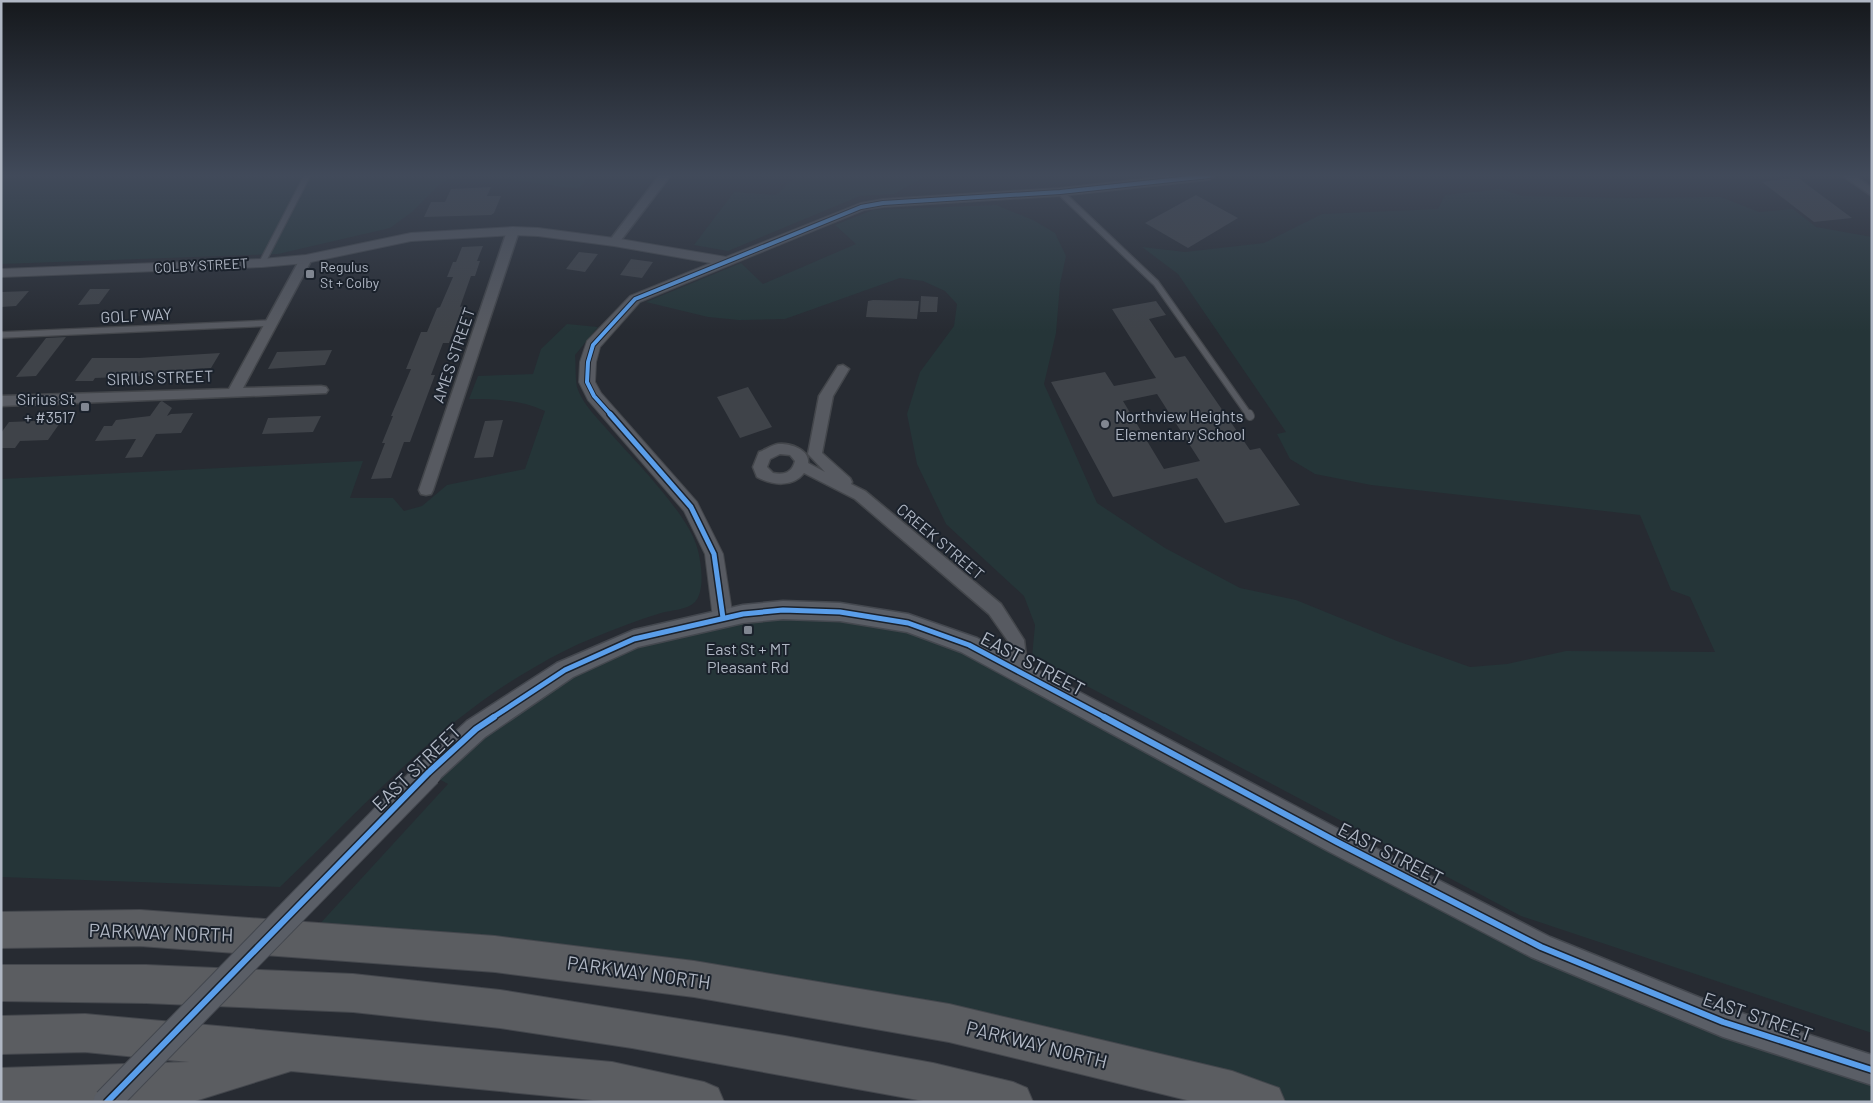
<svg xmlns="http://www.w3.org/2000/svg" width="1873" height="1103" viewBox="0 0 1873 1103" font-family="Barlow,sans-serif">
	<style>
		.green { fill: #253538 }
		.building { fill: #3f4349; fill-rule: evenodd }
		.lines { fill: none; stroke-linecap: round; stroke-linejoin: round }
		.service-far1-casing { stroke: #43464b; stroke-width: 8 }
		.service-casing { stroke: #43464b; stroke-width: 10 }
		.minor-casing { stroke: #43464b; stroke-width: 3 }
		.tertiary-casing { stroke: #43464b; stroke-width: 2 }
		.secondary-casing { stroke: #44484f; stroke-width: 3 }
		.motorway-casing { stroke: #44474d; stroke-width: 2 }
		.service-far1 { stroke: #575a61; stroke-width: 5.5 }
		.service { stroke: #575a61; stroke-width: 8 }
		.minor { fill: #575a61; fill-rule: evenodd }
		.tertiary { fill: #575a61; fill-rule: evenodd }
		.secondary { fill: #5a5e66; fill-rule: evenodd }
		.motorway { fill: #5b5d61; fill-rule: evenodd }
		.secondary-bridge-casing { stroke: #44484f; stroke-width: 29; stroke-linecap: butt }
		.secondary-bridge { stroke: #5a5e66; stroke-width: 27 }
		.cycleway-far2-casing { stroke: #1b222c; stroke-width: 6 }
		.cycleway-far1-casing { stroke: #1b222c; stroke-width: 8 }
		.cycleway-casing { stroke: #1b222c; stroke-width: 9 }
		.cycleway-far2 { stroke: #5a9eea; stroke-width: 4 }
		.cycleway-far1 { stroke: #5a9eea; stroke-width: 5 }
		.cycleway { stroke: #5a9eea; stroke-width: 6 }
		.poi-dot { fill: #808691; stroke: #1b222c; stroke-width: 2 }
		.labels { text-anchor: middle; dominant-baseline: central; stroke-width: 4; stroke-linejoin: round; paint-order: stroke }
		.far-street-label { font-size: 14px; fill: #b0b7c4; stroke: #1b222c }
		.far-poi-label { font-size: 14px; fill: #b0b7c4; stroke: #1b222c; text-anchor: start }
		.street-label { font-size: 16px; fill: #b0b7c4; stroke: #1b222c }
		.poi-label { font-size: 16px; fill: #b0b7c4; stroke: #1b222c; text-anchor: end }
		.near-street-label { font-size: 19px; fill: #b0b7c4; stroke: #1b222c }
	</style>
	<rect width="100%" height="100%" fill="#272b32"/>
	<g class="green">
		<polygon points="1,176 459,176 441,183 412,212 390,228 278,254 1,264"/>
		<polygon points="484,176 589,176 578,189"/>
		<polygon points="796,176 926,176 894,194 860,196 728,251 694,245 734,192 776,195"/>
		<polygon points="1501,189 1522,196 1630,198 1721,197 1759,212 1793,209 1816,227 1872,237 1872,1033 1521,916 1032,657 1035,625 1024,596 946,524 917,464 907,414 920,372 954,326 957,304 945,291 923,281 900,278 785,319 739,320 708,317 646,302 741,263 763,284 856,244 835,225 873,210 996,205 1033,220 1055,233 1066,256 1060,284 1056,333 1044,384 1097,503 1165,548 1240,588 1296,600 1397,641 1470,667 1507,664 1566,651 1715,652 1690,597 1671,590 1640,515 1371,485 1315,474 1290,459 1277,434 1286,432 1178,274 1142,247 1185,252 1264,243 1322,214 1438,209 1445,195"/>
		<path d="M567,324L598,327L575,355C576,366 575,377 577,387C581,401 595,416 605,427C630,456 684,509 696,544C701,558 706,590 695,602C687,610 671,610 661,613C638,620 615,629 593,638C573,646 553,656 535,667C437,722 361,810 280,887L1,877V479L363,461L350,498H393L404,511L422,506L447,485L525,469L545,411C521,400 496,399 469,399L478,376L533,374L541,349Z"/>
		<polygon points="743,614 908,623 1541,947 1872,1070 1872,1102 1265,1102 949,1023 306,939 448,784 428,773 565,670"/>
	</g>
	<g class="building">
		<polygon points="1797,177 1852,218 1814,222 1762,182"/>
		<polygon points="491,187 487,196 501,196 494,213 491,215 424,217 431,202 445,202 451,189"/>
		<polygon points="1196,195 1238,218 1188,248 1145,223"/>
		<polygon points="483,246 477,261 480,261 475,276 471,276 460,307 463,306 449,343 443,343 431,375 435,375 410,442 404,442 391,478 371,479 385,443 382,443 393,416 391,416 411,369 406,369 421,332 427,332 437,308 440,307 453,277 447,277 453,262 456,262 462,247"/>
		<polygon points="579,252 598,254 585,272 566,269"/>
		<polygon points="631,259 653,262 642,278 620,275"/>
		<polygon points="90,289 110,289 99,304 78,305"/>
		<polygon points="29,291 16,306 1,307 1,292"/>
		<polygon points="921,296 938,297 937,312 920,312"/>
		<polygon points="873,300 919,301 917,319 866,317 868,301"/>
		<path d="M1156,301L1166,315L1149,319L1175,358L1185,356L1250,450L1260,448L1300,505L1225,523L1197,478L1113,497L1051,382L1105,372L1114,386L1156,378L1112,309ZM1157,394L1200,461L1164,469L1123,401Z"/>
		<polygon points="66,337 36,376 16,377 46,338"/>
		<polygon points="332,350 325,365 268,369 277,352"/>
		<polygon points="220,353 211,368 193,369 190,374 95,378 93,381 75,381 92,358 139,358"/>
		<polygon points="748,387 772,427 740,438 717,397"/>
		<polygon points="162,401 172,408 167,416 171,414 193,413 181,433 156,434 142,457 125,458 136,439 95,441 104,426 112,426 116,420 150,416 160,402"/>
		<polygon points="321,416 313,432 262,434 268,418"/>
		<polygon points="62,420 48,440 20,441 15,448 1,448 1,433 9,422"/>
		<polygon points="503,420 493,457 474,458 485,421"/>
	</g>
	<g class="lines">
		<defs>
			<g id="service-far1">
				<polyline points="1060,192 1156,283 1249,415"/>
				<polyline points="262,263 307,176"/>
				<polyline points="1,335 272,323"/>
			</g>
			<polyline id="service" points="1249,414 1250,416"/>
			<g id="minor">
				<polygon points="659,176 670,176 618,244 610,244 608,242 610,240"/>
				<polygon points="1843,176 1856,176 1872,188 1872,196"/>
				<polygon points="513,228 519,231 433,490 431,494 426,495 421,494 419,490 507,231"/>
				<polygon points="306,256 312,259 243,388 321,386 326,387 328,390 326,393 1,406 1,396 229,389 300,259"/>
				<path d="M843,365L849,369L833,396L822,453L850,478L852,482L851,484L865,491L1001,604L1024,640L1028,673L1026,678L1020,680L1014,678L1012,673L1008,641L989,614L855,499L804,473C792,488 772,485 757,477L753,467L759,452C765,450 772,445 778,444C789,443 810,449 808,463L825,472L808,454L819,396L838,366ZM780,454L790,455L795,461C792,473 784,475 773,473L767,467L770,459Z"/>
			</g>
			<polygon id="tertiary" points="1168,176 1215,176 1209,180 1060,196 883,207 864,210 640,302 600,347 596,362 595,382 601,393 697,502 723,554 733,618 730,624 723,626 716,624 713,618 705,554 684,511 588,400 579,382 580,362 587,341 630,296 711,263 614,246 538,236 513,235 411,241 306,263 262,267 1,277 1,269 262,259 306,255 411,233 513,227 538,228 614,238 726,257 861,203 883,199 1060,188"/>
			<polygon id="secondary" points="783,601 840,603 908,614 977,638 1346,833 1550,937 1723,1007 1872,1055 1872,1085 1723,1037 1531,957 1328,851 961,652 907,632 840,621 783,619 743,623 638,647 573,677 485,737 437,781 428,784 419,781 415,773 419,765 467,721 557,663 634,630 743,605"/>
			<g id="motorway">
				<polygon points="140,910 495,936 694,961 949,1004 1232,1071 1279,1088 1285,1102 1195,1102 949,1042 694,997 495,972 140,946 1,948 1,912"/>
				<polygon points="1,965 146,965 353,974 500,990 785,1036 933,1063 1013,1082 1027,1088 1033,1102 929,1102 632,1048 500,1028 353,1012 146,1003 1,1001"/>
				<polygon points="85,1014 612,1062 704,1082 718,1088 724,1102 613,1102 291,1071 195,1101 1,1102 1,1068 189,1062 85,1052 1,1054 1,1016"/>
			</g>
		</defs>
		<use href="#service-far1" class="service-far1-casing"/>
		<use href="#service" class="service-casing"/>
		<use href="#minor" class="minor-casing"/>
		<use href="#tertiary" class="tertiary-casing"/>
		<use href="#secondary" class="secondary-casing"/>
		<use href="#motorway" class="motorway-casing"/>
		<use href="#service-far1" class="service-far1"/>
		<use href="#service" class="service"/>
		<use href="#minor" class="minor"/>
		<use href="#tertiary" class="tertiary"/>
		<use href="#secondary" class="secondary"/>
		<use href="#motorway" class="motorway"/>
		<defs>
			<polyline id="secondary-bridge" points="107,1102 428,773"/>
		</defs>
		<use href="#secondary-bridge" class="secondary-bridge-casing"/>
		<use href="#secondary-bridge" class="secondary-bridge"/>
		<defs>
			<polyline id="cycleway-far2" points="611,415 594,396 587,382 588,362 593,345 635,299 861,207 883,203 1060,192 1209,176"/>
			<g id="cycleway-far1">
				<polyline points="610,414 691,507 714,554 723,618"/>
				<polyline points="492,718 565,670 634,639 743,614 783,610 840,612 908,623 969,645 1106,718"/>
			</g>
			<g id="cycleway">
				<polyline points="1104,717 1337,842 1541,947 1723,1022 1872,1070"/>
				<polyline points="107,1102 428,773 476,729 494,717"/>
			</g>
		</defs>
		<use href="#cycleway-far2" class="cycleway-far2-casing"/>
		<use href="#cycleway-far1" class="cycleway-far1-casing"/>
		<use href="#cycleway" class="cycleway-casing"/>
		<use href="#cycleway-far2" class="cycleway-far2"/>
		<use href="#cycleway-far1" class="cycleway-far1"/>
		<use href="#cycleway" class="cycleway"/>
	</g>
	<linearGradient id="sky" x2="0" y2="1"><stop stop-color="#15181c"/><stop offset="0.53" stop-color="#414a5a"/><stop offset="1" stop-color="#414a5a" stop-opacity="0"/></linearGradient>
	<rect width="1873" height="331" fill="url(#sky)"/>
	<g class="poi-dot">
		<rect x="305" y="269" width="10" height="10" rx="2.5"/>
		<rect x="80" y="402" width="10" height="10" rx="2.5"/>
		<circle cx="1105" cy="424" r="5"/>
		<rect x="743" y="625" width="10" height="10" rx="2.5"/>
	</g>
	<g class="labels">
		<g class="far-street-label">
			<text transform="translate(201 265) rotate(-3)">COLBY STREET</text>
		</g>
		<g class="far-poi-label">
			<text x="320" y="266">Regulus<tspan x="320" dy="16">St + Colby</tspan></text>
		</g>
		<g class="street-label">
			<text transform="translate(136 315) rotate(-3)">GOLF WAY</text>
			<text transform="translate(453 355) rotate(-71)">AMES STREET</text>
			<text transform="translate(160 377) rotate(-2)">SIRIUS STREET</text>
			<text transform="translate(941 541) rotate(40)">CREEK STREET</text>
		</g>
		<g class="poi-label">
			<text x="75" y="398">Sirius St<tspan x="75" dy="18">+ #3517</tspan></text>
			<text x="1115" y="415" text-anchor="start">Northview Heights<tspan x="1115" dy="18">Elementary School</tspan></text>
			<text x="748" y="648" text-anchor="middle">East St + MT<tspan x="748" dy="18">Pleasant Rd</tspan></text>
		</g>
		<g class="near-street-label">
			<text transform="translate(1033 663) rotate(28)">EAST STREET</text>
			<text transform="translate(416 767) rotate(-44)">EAST STREET</text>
			<text transform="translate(1391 853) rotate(27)">EAST STREET</text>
			<text transform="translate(161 932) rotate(2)">PARKWAY NORTH</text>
			<text transform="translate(639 972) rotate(8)">PARKWAY NORTH</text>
			<text transform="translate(1758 1016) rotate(19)">EAST STREET</text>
			<text transform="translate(1037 1044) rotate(14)">PARKWAY NORTH</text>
		</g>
	</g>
	<rect width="1873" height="1103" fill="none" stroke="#b0b7c4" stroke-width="5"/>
</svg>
